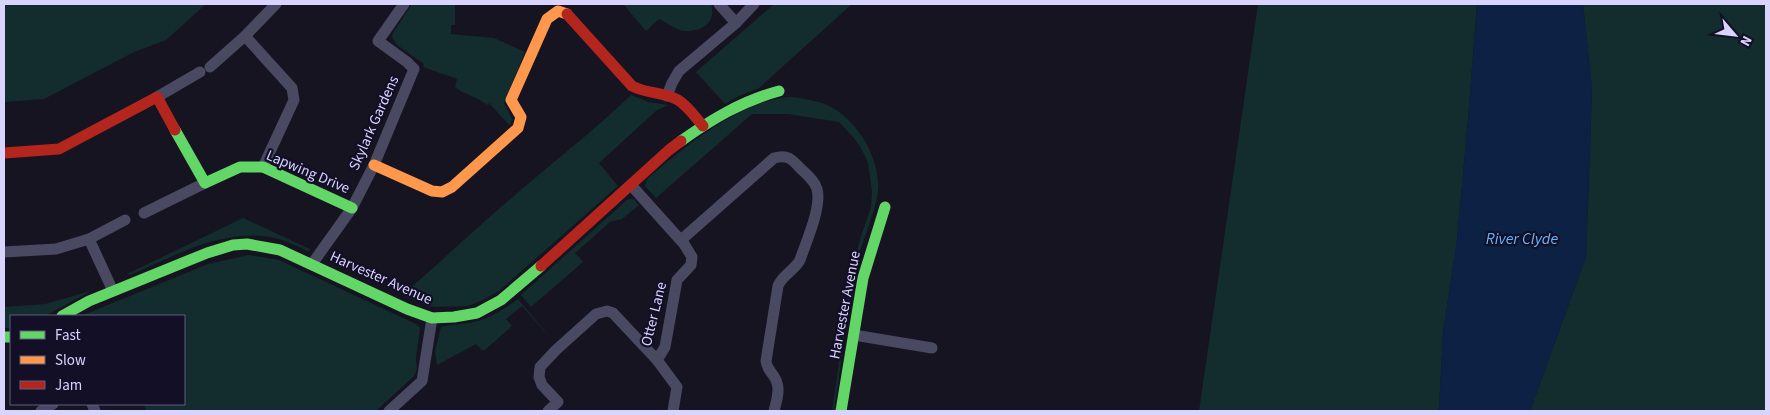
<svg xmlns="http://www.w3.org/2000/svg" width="1770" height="415" viewBox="0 0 1770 415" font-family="'Source Sans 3',sans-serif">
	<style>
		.green { fill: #132c2d }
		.water { fill: #0d2144 }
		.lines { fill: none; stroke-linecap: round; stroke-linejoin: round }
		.street { stroke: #4a4962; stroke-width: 11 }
		.fast { stroke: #63d668; stroke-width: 11 }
		.slow { stroke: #ff974d; stroke-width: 11 }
		.jam { stroke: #b3261e; stroke-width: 11 }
		.labels { text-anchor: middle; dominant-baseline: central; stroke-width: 4.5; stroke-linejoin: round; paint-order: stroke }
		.street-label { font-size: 15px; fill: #d9d4ff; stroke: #130f26 }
		.water-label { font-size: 16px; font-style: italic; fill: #62b6ff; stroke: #130f26 }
	</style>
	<rect width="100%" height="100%" fill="#161421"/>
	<g class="green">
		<polygon points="4,4 206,4 166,40 134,52 44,99 4,102"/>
		<path d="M412,4H455V25H451V34L494,38L525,52L504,103L512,119L510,126L489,103L487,105C477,96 464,95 455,87L457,79L423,67L424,64L397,45L392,37L393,33Z"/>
		<path d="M623,4H711C717,23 701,32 684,31C676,30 666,22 659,19L646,31Z"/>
		<polygon points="774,4 852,4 759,88 739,96 725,104 696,72"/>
		<polygon points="1258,4 1477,4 1468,120 1457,240 1443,333 1439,411 1199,411"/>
		<polygon points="1583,4 1766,4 1766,411 1530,411 1586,257 1592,89"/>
		<path d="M631,95L648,102L669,105L657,110L599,163L618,186L499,291L483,300L468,306L436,307L428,306L402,295C433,269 462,241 493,214C538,174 587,137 631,95Z"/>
		<path d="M792,97C805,99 821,101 833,108C861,124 884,166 877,198C871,224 859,249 854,275C846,320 841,366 834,411H832L853,266L861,236L871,207L872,191L868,163L862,150L854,138L839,122L788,114H752L656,198L645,186L647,179C685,147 741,99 792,97Z"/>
		<polygon points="628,199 633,199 639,205 622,219 610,222 575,253 583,262 531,307 521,295"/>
		<path d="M243,218L312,250L307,251C299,247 291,243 282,240C232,224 177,254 131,275L127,274Z"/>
		<polygon points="249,255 279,260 416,324 420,328 416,358 417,369 414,376 376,411 146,411 144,404 184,404 184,316 81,316 208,264"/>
		<polygon points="91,291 45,316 11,316 11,328 4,328 4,307 45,304"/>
		<path d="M518,299L555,343L522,306L506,319L512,326L485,350H482L476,344L437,365L435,351L441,327C450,324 459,325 468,323C487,320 503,310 518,299Z"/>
	</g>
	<polygon class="water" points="1477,4 1583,4 1592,89 1586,257 1530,411 1439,411 1443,333 1457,240 1468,120"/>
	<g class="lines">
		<g class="street">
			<polyline points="719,4 736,23"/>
			<polyline points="245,36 292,88 294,100 263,167"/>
			<polyline points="210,67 245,36 276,4"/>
			<polyline points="667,96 672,83 679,71 736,23 754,4"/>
			<polyline points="157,97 200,72"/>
			<polyline points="631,185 684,244 692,257 691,265 677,280 665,347 657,360 677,387 673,411"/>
			<polyline points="144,213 205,183"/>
			<polyline points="89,239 113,291"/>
			<path d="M681,240L774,158C787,154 792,159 800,168C806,174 815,181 817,189C822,207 806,242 800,260C795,270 782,275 778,286L766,361C767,371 775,374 777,383C780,391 776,403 774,411"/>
			<polyline points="4,252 56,249 89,239 125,220"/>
			<polyline points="312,264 352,208 374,165 414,69 407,62 378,41 404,4"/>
			<polyline points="854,335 932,348"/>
			<polyline points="92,404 95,411"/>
			<polyline points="41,411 53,404"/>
			<polyline points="389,411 422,381 432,318"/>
			<polyline points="548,411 558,402 542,385 539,377 540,367 556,350 596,314 607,311 613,313 657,360"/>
		</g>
		<g class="fast">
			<polyline points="175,130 205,183 240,167 263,167 352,208"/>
			<path d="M681,141C712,119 742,101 779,91"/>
			<polyline points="62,316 89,301 207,253 233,245 247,244 280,250 407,309 432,318 454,317 477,313 501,300 541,266"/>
			<polyline points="4,337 11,337"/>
			<polyline points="841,411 863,278 885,207"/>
		</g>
		<polyline class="slow" points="374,165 432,191 442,192 452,187 518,128 521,117 511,100 547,19 558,11 567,14"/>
		<g class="jam">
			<path d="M567,14L632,86C647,94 664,92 678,100C688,106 695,117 703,126"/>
			<polyline points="4,153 59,149 157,97 175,130"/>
			<polyline points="541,266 669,150 681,141"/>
		</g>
	</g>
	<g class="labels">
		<g class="street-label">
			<text transform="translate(374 123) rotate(-66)">Skylark Gardens</text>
			<text transform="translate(308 172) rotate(23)">Lapwing Drive</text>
			<text transform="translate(381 278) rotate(24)">Harvester Avenue</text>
			<text transform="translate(845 305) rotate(-79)">Harvester Avenue</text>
			<text transform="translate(654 314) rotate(-76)">Otter Lane</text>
		</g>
		<g class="water-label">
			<text x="1522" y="239">River Clyde</text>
		</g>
	</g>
	<rect width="1770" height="415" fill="none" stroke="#d9d4ff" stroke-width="10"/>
	<rect x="10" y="315" width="175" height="90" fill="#130f26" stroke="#625e7d"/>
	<rect x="20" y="331" width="25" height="8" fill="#63d668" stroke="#625e7d"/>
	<text x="55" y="340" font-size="15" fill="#d9d4ff">Fast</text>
	<rect x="20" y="356" width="25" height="8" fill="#ff974d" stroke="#625e7d"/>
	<text x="55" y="365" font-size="15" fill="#d9d4ff">Slow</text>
	<rect x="20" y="381" width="25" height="8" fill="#b3261e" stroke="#625e7d"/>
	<text x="55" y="390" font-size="15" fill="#d9d4ff">Jam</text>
	<g transform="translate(1735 35) rotate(118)" stroke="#130f26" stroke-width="4" paint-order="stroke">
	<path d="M0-4L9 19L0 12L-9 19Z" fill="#d9d4ff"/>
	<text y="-8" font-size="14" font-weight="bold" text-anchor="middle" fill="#d9d4ff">N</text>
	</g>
</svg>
